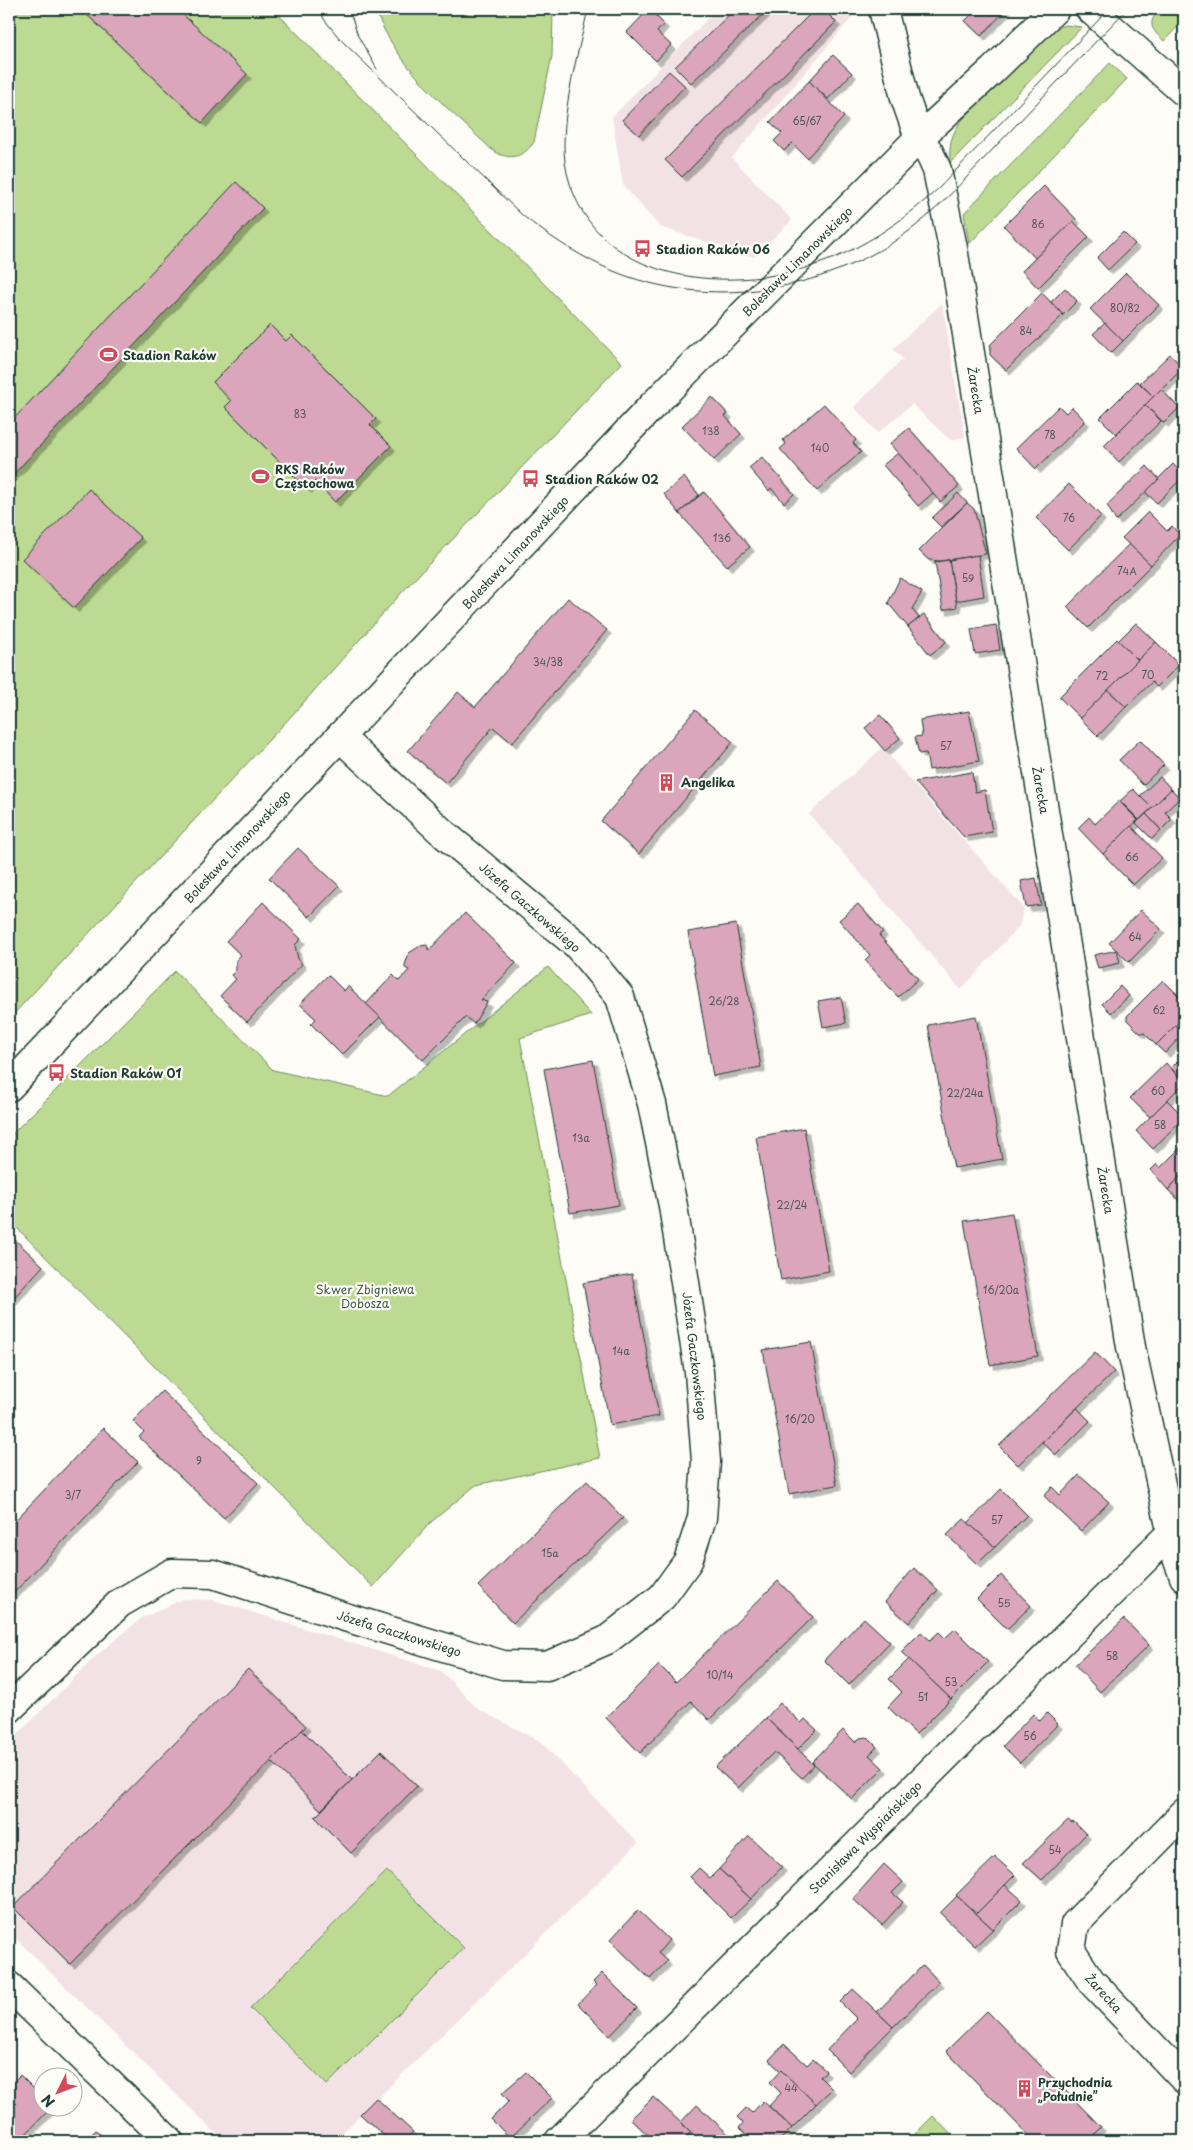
<svg xmlns="http://www.w3.org/2000/svg" width="1193" height="2150" viewBox="0 0 1193 2150" font-family="'Playpen Sans',sans-serif">
	<style>
		.built { fill: #f3e2e5 }
		.green { fill: #bdda92; stroke: #6e8c63 }
		.building { fill: #dba5bb; stroke: #1f3d34; filter: url(#shadow) }
		.lines { fill: none; stroke-linecap: round; stroke-linejoin: round }
		.street-casing { stroke: #1f3d34; stroke-width: 31 }
		.secondary-casing { stroke: #1f3d34; stroke-width: 31 }
		.street { stroke: #fdfcf7; stroke-width: 28 }
		.secondary { stroke: #fdfcf7; stroke-width: 28 }
		.tram { stroke: #1f3d34; stroke-width: 1 }
		.labels { text-anchor: middle; dominant-baseline: central; stroke-width: 4.5; stroke-linejoin: round; paint-order: stroke }
		.number-label { font-size: 10px; fill: #4e5756 }
		.poi-label { font-size: 12px; font-weight: bold; fill: #1f3d34; stroke: #fdfcf7; text-anchor: start }
		.street-label { font-size: 12px; fill: #1f3d34; stroke: #fdfcf7 }
		.park-label { font-size: 12px; fill: #3f5c47; stroke: #fdfcf7 }
	</style>
	<defs>
		<filter id="shadow"><feDropShadow dx="4.5" dy="4.5" stdDeviation="0" flood-color="#0004"/></filter>
	</defs>
	<rect width="100%" height="100%" fill="#fdfcf7"/>
	<filter id="ink" filterUnits="userSpaceOnUse"><feTurbulence type="fractalNoise" baseFrequency=".02" numOctaves="2"/><feDisplacementMap in="SourceGraphic" scale="10" xChannelSelector="R" yChannelSelector="G"/><feConvolveMatrix kernelMatrix="1 2 1 2 8 2 1 2 1" color-interpolation-filters="sRGB"/></filter>
	<g filter="url(#ink)">
		<g class="built">
			<polygon points="717,9 855,9 856,13 732,158 792,220 754,257 660,227 623,185 612,117"/>
			<polygon points="942,303 965,437 950,440 912,404 878,433 854,407 903,359 893,349"/>
			<polygon points="882,748 1024,908 1019,926 961,990 809,814"/>
			<polygon points="183,1599 213,1600 441,1671 478,1709 541,1742 638,1843 334,2141 224,2141 9,1932 9,1743 99,1653 142,1618"/>
		</g>
		<g class="green">
			<polygon points="9,9 273,9 622,363 405,589 295,712 9,1019"/>
			<path d="M375,9H553L552,56L534,142C523,159 506,161 491,149C447,107 396,67 375,9Z"/>
			<path d="M1159,9H1184V20L1164,41C1151,29 1147,24 1159,9Z"/>
			<path d="M1065,25L1082,27L950,163C949,145 951,134 962,120L1040,41L1052,30Z"/>
			<polygon points="1110,63 1127,79 969,244 964,213"/>
			<polygon points="548,967 591,1015 520,1038 600,1458 476,1485 430,1523 373,1587 9,1220 9,1137 175,971 273,1070 388,1096"/>
			<polygon points="387,1871 464,1948 327,2085 250,2008"/>
			<polygon points="933,2116 957,2141 908,2141"/>
		</g>
		<g class="building">
			<polygon points="81,9 177,9 247,74 202,123"/>
			<polygon points="649,9 664,24 657,32 671,45 656,61 627,32"/>
			<polygon points="735,9 769,9 691,83 675,67"/>
			<polygon points="815,9 823,9 836,22 682,177 665,160"/>
			<polygon points="977,9 1007,9 981,36 965,21"/>
			<polygon points="833,55 852,73 828,99 809,81"/>
			<polygon points="669,71 685,86 639,135 622,120"/>
			<polygon points="809,81 844,117 807,158 792,143 784,151 774,141 782,133 770,122"/>
			<polygon points="236,182 263,208 9,479 9,424"/>
			<polygon points="1044,186 1076,219 1035,258 1004,226"/>
			<polygon points="1073,221 1089,237 1038,288 1022,271"/>
			<polygon points="1123,232 1135,244 1108,270 1097,258"/>
			<polygon points="1126,273 1159,305 1123,341 1090,309"/>
			<polygon points="1065,288 1077,301 1063,315 1051,302"/>
			<polygon points="1042,293 1063,315 1006,370 990,355 990,345"/>
			<polygon points="1105,323 1123,341 1111,353 1093,334"/>
			<polygon points="270,325 286,341 292,335 376,419 370,425 391,446 335,502 315,481 307,489 225,407 231,401 213,382"/>
			<polygon points="1170,354 1183,368 1154,397 1140,383"/>
			<polygon points="1137,381 1154,397 1116,434 1100,418"/>
			<polygon points="1161,389 1179,408 1164,423 1145,405"/>
			<polygon points="712,397 728,414 725,416 741,434 714,460 682,426"/>
			<polygon points="824,404 856,440 853,443 861,452 817,491 780,449 786,444 783,440"/>
			<polygon points="1145,405 1161,421 1119,462 1104,446"/>
			<polygon points="1059,406 1066,413 1072,407 1085,421 1036,469 1016,448"/>
			<polygon points="909,428 959,486 940,502 890,444"/>
			<polygon points="898,453 933,493 918,506 883,465"/>
			<polygon points="762,457 794,494 784,503 771,488 769,491 749,468"/>
			<polygon points="1173,464 1184,476 1157,503 1145,492"/>
			<polygon points="1147,466 1159,479 1116,521 1107,505"/>
			<polygon points="684,477 699,495 679,513 664,494"/>
			<polygon points="1069,484 1101,516 1068,550 1036,518"/>
			<polygon points="89,489 141,538 74,608 22,559"/>
			<polygon points="704,492 750,547 727,566 679,513"/>
			<polygon points="958,493 967,503 941,527 932,518"/>
			<polygon points="967,503 974,509 986,554 940,561 929,560 919,551"/>
			<polygon points="1148,512 1167,531 1172,526 1180,535 1151,565 1122,538"/>
			<polygon points="1129,544 1151,565 1088,628 1067,607"/>
			<polygon points="978,555 984,596 956,601 949,560"/>
			<polygon points="949,560 957,607 943,610 935,562"/>
			<polygon points="900,578 922,592 912,609 919,618 908,627 888,603"/>
			<polygon points="568,598 607,630 512,743 493,727 446,783 408,751 458,692 475,707"/>
			<polygon points="924,614 946,642 930,655 908,627"/>
			<polygon points="1136,623 1156,642 1138,660 1118,641"/>
			<polygon points="996,625 1000,650 975,654 971,629"/>
			<polygon points="1117,639 1138,660 1080,718 1059,697"/>
			<polygon points="1156,642 1179,665 1157,687 1152,682 1126,707 1108,690"/>
			<polygon points="1108,690 1126,707 1098,736 1080,718"/>
			<polygon points="695,710 733,742 639,854 601,821"/>
			<polygon points="969,711 979,761 929,770 926,753 919,754 915,737 922,736 920,720"/>
			<polygon points="880,715 900,738 885,751 865,728"/>
			<polygon points="1140,740 1164,765 1143,785 1119,760"/>
			<polygon points="972,772 975,792 985,790 992,832 964,837 915,782"/>
			<polygon points="1160,777 1171,789 1152,808 1140,796"/>
			<polygon points="1133,789 1152,808 1139,820 1120,801"/>
			<polygon points="1171,789 1180,798 1165,812 1172,819 1161,830 1146,814"/>
			<polygon points="1119,801 1138,820 1103,854 1078,828 1089,817 1095,824"/>
			<polygon points="1146,814 1161,830 1152,839 1136,823"/>
			<polygon points="1131,826 1162,858 1133,885 1103,854"/>
			<polygon points="298,848 339,886 309,917 269,878"/>
			<polygon points="1036,878 1041,905 1026,907 1021,881"/>
			<polygon points="263,902 301,939 295,945 298,959 302,964 247,1022 220,996 236,979 231,975 236,970 236,960 241,955 226,941"/>
			<polygon points="858,904 883,932 879,935 918,979 898,997 865,960 870,955 839,920"/>
			<polygon points="1141,910 1161,929 1129,962 1109,943"/>
			<polygon points="465,913 516,963 481,1000 487,1002 474,1024 466,1017 423,1060 366,1004 393,975 399,981 409,970 405,968 405,965 409,953 420,946 427,945 429,950"/>
			<polygon points="736,924 761,1067 713,1076 688,932"/>
			<polygon points="1117,950 1120,963 1098,968 1094,955"/>
			<polygon points="328,975 344,991 348,986 380,1017 342,1055 311,1024 316,1019 300,1004"/>
			<polygon points="1163,980 1184,1001 1184,1017 1156,1045 1144,1033 1140,1033 1127,1020 1127,1016"/>
			<polygon points="1120,986 1129,996 1111,1013 1102,1004"/>
			<polygon points="841,997 846,1023 823,1027 818,1001"/>
			<polygon points="976,1016 1002,1159 954,1168 928,1025"/>
			<polygon points="1184,1017 1184,1033 1165,1053 1156,1045"/>
			<polygon points="1184,1055 1184,1082 1171,1068"/>
			<polygon points="593,1060 619,1205 570,1213 544,1069"/>
			<polygon points="1166,1063 1184,1083 1150,1117 1130,1098"/>
			<polygon points="1167,1100 1184,1117 1153,1149 1136,1131"/>
			<polygon points="804,1128 829,1271 781,1280 756,1137"/>
			<polygon points="1184,1144 1184,1172 1168,1190 1151,1170 1157,1164 1160,1168"/>
			<polygon points="1184,1172 1184,1205 1168,1190"/>
			<polygon points="1012,1213 1038,1356 990,1365 964,1221"/>
			<polygon points="9,1234 43,1266 9,1303"/>
			<polygon points="632,1274 659,1416 610,1425 583,1283"/>
			<polygon points="811,1342 837,1485 789,1494 763,1350"/>
			<polygon points="1095,1352 1114,1372 1018,1465 999,1446"/>
			<polygon points="162,1391 258,1483 224,1518 139,1437 144,1432 133,1421"/>
			<polygon points="1077,1408 1090,1421 1056,1455 1042,1442"/>
			<polygon points="103,1428 138,1462 9,1598 9,1527"/>
			<polygon points="1079,1475 1109,1502 1081,1531 1044,1496 1052,1487 1060,1495"/>
			<polygon points="587,1481 623,1518 513,1623 478,1586"/>
			<polygon points="1001,1489 1027,1515 995,1547 968,1523"/>
			<polygon points="964,1519 995,1547 977,1564 947,1535"/>
			<polygon points="914,1568 938,1590 909,1623 885,1602"/>
			<polygon points="1001,1575 1031,1606 1007,1629 977,1599"/>
			<polygon points="778,1581 813,1617 709,1720 691,1701 640,1753 606,1718 659,1665 676,1682"/>
			<polygon points="864,1618 890,1642 849,1685 824,1660"/>
			<polygon points="1124,1619 1149,1645 1100,1692 1075,1665"/>
			<polygon points="955,1629 988,1662 951,1699 901,1652 921,1632 930,1640 939,1632 945,1638"/>
			<polygon points="909,1659 951,1699 916,1734 888,1707 902,1692 889,1679"/>
			<polygon points="248,1669 306,1726 70,1964 13,1907"/>
			<polygon points="780,1703 801,1723 805,1719 817,1730 798,1749 766,1718"/>
			<polygon points="1047,1713 1058,1724 1020,1763 1003,1746 1033,1714 1040,1721"/>
			<polygon points="766,1718 814,1765 802,1778 774,1752 738,1788 715,1767"/>
			<polygon points="302,1730 352,1780 321,1810 271,1761"/>
			<polygon points="843,1730 855,1742 860,1738 867,1737 877,1747 869,1755 883,1768 852,1799 812,1762"/>
			<polygon points="381,1751 417,1786 351,1853 315,1817"/>
			<polygon points="1068,1820 1072,1823 1074,1822 1086,1834 1042,1880 1023,1863"/>
			<polygon points="749,1836 782,1867 751,1899 719,1869"/>
			<polygon points="995,1857 1015,1875 976,1914 956,1895"/>
			<polygon points="884,1864 903,1882 892,1893 903,1902 882,1925 853,1899"/>
			<polygon points="699,1868 710,1878 719,1869 751,1899 731,1918 690,1877"/>
			<polygon points="1005,1885 1022,1900 993,1929 976,1914"/>
			<polygon points="957,1896 993,1929 975,1946 940,1913"/>
			<polygon points="638,1910 669,1940 658,1953 667,1961 650,1979 610,1940"/>
			<polygon points="923,1965 939,1982 893,2027 877,2012"/>
			<polygon points="602,1973 637,2008 610,2036 578,2004 596,1985 593,1982"/>
			<polygon points="853,1989 893,2027 849,2072 827,2050 857,2019 840,2002"/>
			<polygon points="987,2011 1101,2127 1087,2141 1034,2141 946,2051"/>
			<polygon points="784,2044 807,2065 813,2059 826,2071 820,2077 832,2089 816,2104 769,2060"/>
			<polygon points="781,2070 816,2104 792,2128 769,2106 781,2093 770,2082"/>
			<polygon points="526,2072 552,2098 510,2138 491,2119 509,2101 502,2093"/>
			<polygon points="20,2075 42,2097 42,2108 51,2108 19,2141 9,2141 9,2086"/>
			<polygon points="653,2097 691,2132 681,2141 648,2141 651,2138 631,2119"/>
			<polygon points="376,2098 413,2132 403,2141 390,2141 360,2114"/>
			<polygon points="763,2101 792,2128 779,2141 753,2141 739,2128 743,2123 737,2117 746,2108 752,2113"/>
			<polygon points="697,2105 730,2136 736,2141 701,2141 691,2132 681,2122"/>
			<polygon points="96,2130 107,2141 88,2141 86,2139"/>
		</g>
		<g class="lines">
			<defs>
				<g id="street">
					<polyline points="883,9 905,98 919,138 929,152 937,170 953,248 1131,1347 1177,1558 1184,1577"/>
					<polyline points="1090,9 1184,92"/>
					<polyline points="9,1709 120,1603 172,1573 213,1574 345,1617 503,1665 547,1666 607,1640 662,1597 688,1561 702,1518 706,1461 699,1372 673,1206 652,1104 620,997 577,945 444,834 340,737"/>
					<polyline points="1184,1813 1075,1924 1071,1951 1091,1981 1184,2079"/>
					<polyline points="9,1986 169,2141"/>
					<polyline points="559,2141 1172,1532"/>
				</g>
				<polyline id="secondary" points="9,1087 652,406 919,138 993,70 1055,9"/>
			</defs>
			<use href="#street" class="street-casing"/>
			<use href="#secondary" class="secondary-casing"/>
			<use href="#street" class="street"/>
			<use href="#secondary" class="secondary"/>
			<g class="tram">
				<path d="M319,9L324,19L340,39L522,215C547,235 573,252 602,266C696,310 812,296 898,239C935,214 964,180 994,148C1038,102 1083,55 1127,9"/>
				<polyline points="349,9 358,36 377,69"/>
				<path d="M588,9C578,55 556,127 567,173C596,293 748,297 841,255C878,238 910,215 940,187L1109,9"/>
			</g>
		</g>
	</g>
	<defs>
		<symbol id="bus-bare" viewBox="-9 -9 18 18"><path d="M-5-6H5V4H4V6H2V4H-2V6H-4V4H-5ZM-3.5-4V0h7V-4ZM-3.5 1.2v1.5H-2V1.2ZM2 1.2v1.5H3.5V1.2Z" fill="#d1495b" stroke="#fdfcf7" stroke-width="2.5" paint-order="stroke"/></symbol>
		<symbol id="stadium-bare" viewBox="-9 -9 18 18"><path d="M0-5a6.5 5 0 1 0 0 10a6.5 5 0 1 0 0-10ZM-3.5-1.8h7v3.6h-7Z" fill="#d1495b" stroke="#fdfcf7" stroke-width="2.5" paint-order="stroke"/></symbol>
		<symbol id="building-bare" viewBox="-9 -9 18 18"><path d="M-4-6H4V6H1V3H-1V6H-4ZM-2.5-4.3h1.7v1.8h-1.7ZM.8-4.3h1.7v1.8H.8ZM-2.5-1h1.7V.8h-1.7ZM.8-1h1.7V.8H.8Z" fill="#d1495b" stroke="#fdfcf7" stroke-width="2.5" paint-order="stroke"/></symbol>
	</defs>
	<g fill-rule="evenodd">
		<use href="#bus-bare" x="630" y="236" width="25" height="25"/>
		<use href="#stadium-bare" x="96" y="342" width="25" height="25"/>
		<use href="#stadium-bare" x="248" y="464" width="25" height="25"/>
		<use href="#bus-bare" x="518" y="466" width="25" height="25"/>
		<use href="#building-bare" x="654" y="770" width="25" height="25"/>
		<use href="#bus-bare" x="44" y="1060" width="25" height="25"/>
		<use href="#building-bare" x="1012" y="2076" width="25" height="25"/>
	</g>
	<g class="labels">
		<g class="number-label">
			<text x="807" y="120">65/67</text>
			<text x="1038" y="223">86</text>
			<text x="1125" y="307">80/82</text>
			<text x="1026" y="330">84</text>
			<text x="300" y="413">83</text>
			<text x="711" y="430">138</text>
			<text x="1050" y="434">78</text>
			<text x="820" y="447">140</text>
			<text x="1069" y="517">76</text>
			<text x="722" y="537">136</text>
			<text x="1127" y="570">74A</text>
			<text x="968" y="577">59</text>
			<text x="548" y="661">34/38</text>
			<text x="1148" y="674">70</text>
			<text x="1102" y="675">72</text>
			<text x="946" y="745">57</text>
			<text x="1132" y="856">66</text>
			<text x="1135" y="936">64</text>
			<text x="724" y="1000">26/28</text>
			<text x="1159" y="1009">62</text>
			<text x="1158" y="1090">60</text>
			<text x="965" y="1092">22/24a</text>
			<text x="1160" y="1124">58</text>
			<text x="581" y="1137">13a</text>
			<text x="792" y="1204">22/24</text>
			<text x="1001" y="1289">16/20a</text>
			<text x="621" y="1350">14a</text>
			<text x="800" y="1418">16/20</text>
			<text x="199" y="1460">9</text>
			<text x="73" y="1494">3/7</text>
			<text x="997" y="1519">57</text>
			<text x="550" y="1552">15a</text>
			<text x="1004" y="1602">55</text>
			<text x="1112" y="1655">58</text>
			<text x="720" y="1674">10/14</text>
			<text x="951" y="1681">53</text>
			<text x="923" y="1696">51</text>
			<text x="1030" y="1735">56</text>
			<text x="1055" y="1849">54</text>
			<text x="791" y="2087">44</text>
		</g>
		<g class="poi-label">
			<text x="656" y="249">Stadion Raków 06</text>
			<text x="123" y="355">Stadion Raków</text>
			<text x="275" y="469">RKS Raków<tspan x="275" dy="14">Częstochowa</tspan></text>
			<text x="545" y="479">Stadion Raków 02</text>
			<text x="681" y="782">Angelika</text>
			<text x="70" y="1073">Stadion Raków 01</text>
			<text x="1038" y="2082">Przychodnia<tspan x="1038" dy="14">„Południe”</tspan></text>
		</g>
		<g class="street-label">
			<text transform="translate(797 261) rotate(-45)">Bolesława Limanowskiego</text>
			<text transform="translate(976 390) rotate(81)">Żarecka</text>
			<text transform="translate(515 552) rotate(-47)">Bolesława Limanowskiego</text>
			<text transform="translate(1041 790) rotate(80)">Żarecka</text>
			<text transform="translate(237 846) rotate(-47)">Bolesława Limanowskiego</text>
			<text transform="translate(530 907) rotate(41)">Józefa Gaczkowskiego</text>
			<text transform="translate(1106 1190) rotate(81)">Żarecka</text>
			<text transform="translate(695 1356) rotate(83)">Józefa Gaczkowskiego</text>
			<text transform="translate(399 1633) rotate(17)">Józefa Gaczkowskiego</text>
			<text transform="translate(865 1837) rotate(-45)">Stanisława Wyspiańskiego</text>
			<text transform="translate(1104 1993) rotate(48)">Żarecka</text>
		</g>
		<g class="park-label">
			<text x="365" y="1289">Skwer Zbigniewa<tspan x="365" dy="14">Dobosza</tspan></text>
		</g>
	</g>
	<rect width="1193" height="2150" fill="none" stroke="#fdfcf7" stroke-width="30"/>
	<rect x="15" y="15" width="1163" height="2120" fill="none" stroke="#1f3d34" stroke-width="2" filter="url(#ink)"/>
	<g transform="translate(58 2092) rotate(228)"><circle r="24" fill="#fdfcf7" stroke="#a4b0a9"/>
	<path d="M0-4L9 19L0 12L-9 19Z" fill="#d1495b"/>
	<text y="-8" font-size="14" font-weight="bold" text-anchor="middle" fill="#1f3d34">N</text>
	</g>
</svg>
